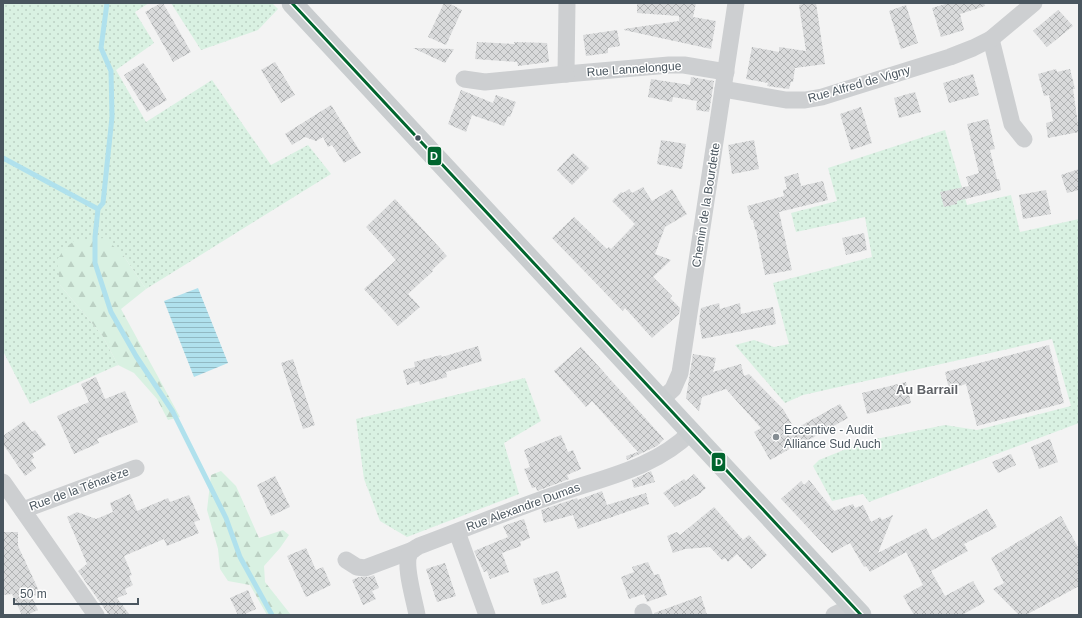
<svg xmlns="http://www.w3.org/2000/svg" width="1082" height="618" viewBox="0 0 1082 618" font-family="Arial,sans-serif">
	<style>
		.green { fill: url(#green-dots) }
		.forest { fill: url(#forest-firs) }
		.water { fill: url(#water-rules) }
		.lines { fill: none; stroke-linecap: round; stroke-linejoin: round }
		.stream { stroke: #b0e1ed; stroke-width: 5 }
		.building { fill: url(#building-cross-hatch) }
		.minor { stroke: #cdcfd1; stroke-width: 17 }
		.major { stroke: #c9cdcf; stroke-width: 21 }
		.bus-1-casing { stroke: #fff; stroke-width: 6 }
		.bus-1 { stroke: #00652e; stroke-width: 3 }
		.bus-dot { fill: #4a565f; stroke: #fff; stroke-width: 1.5 }
		.poi-dot { fill: #858d93; stroke: #fff; stroke-width: 1.5 }
		.labels { text-anchor: middle; dominant-baseline: central; stroke-width: 3; stroke-linejoin: round; paint-order: stroke }
		.street-label { font-size: 12px; fill: #4a565f; stroke: #fff }
		.poi-label { font-size: 12px; fill: #4a565f; stroke: #fff; text-anchor: start }
		.neighbourhood-label { font-size: 13px; font-weight: bold; fill: #5f6267; stroke: #fff }
		.line-badge { stroke: #fff; stroke-width: 1.5 }
		.badge-label { font-size: 11px; text-anchor: middle; font-weight: bold; fill: #fff }
	</style>
	<defs>
		<pattern id="green-dots" width="8" height="8" patternUnits="userSpaceOnUse"><rect width="8" height="8" fill="#d9f1e2"/><path d="M2 2h.1M6 6h.1" fill="none" stroke="#bcd1c4" stroke-width="1.8" stroke-linecap="round"/></pattern>
		<pattern id="forest-firs" width="22" height="20" patternUnits="userSpaceOnUse"><rect width="22" height="20" fill="#d9f1e2"/><path d="M5 1l3.5 6h-7zM16 11l3.5 6h-7z" fill="#bcd1c4"/></pattern>
		<pattern id="water-rules" width="6" height="5" patternUnits="userSpaceOnUse"><rect width="6" height="5" fill="#b0e1ed"/><path d="M0 2.5h6" fill="none" stroke="#91b9c3"/></pattern>
		<pattern id="building-cross-hatch" width="8" height="8" patternUnits="userSpaceOnUse"><rect width="8" height="8" fill="#d9dadb"/><path d="M0 0l8 8M0 8l8-8" fill="none" stroke="#b2b4b5"/></pattern>
	</defs>
	<rect width="100%" height="100%" fill="#f3f3f3"/>
	<g class="green">
		<polygon points="3,3 149,3 135,12 154,43 116,70 146,122 212,80 271,165 308,145 331,174 146,289 123,255 60,285 102,335 118,365 30,404 3,351"/>
		<polygon points="171,3 272,3 278,9 258,30 201,50"/>
		<polygon points="945,130 967,205 1011,195 1020,232 1079,219 1079,423 869,502 863,494 832,501 813,466 819,460 866,441 945,425 977,430 1071,406 1052,339 803,395 785,403 735,345 754,340 774,347 789,344 773,283 872,257 865,217 796,232 791,213 837,201 828,168"/>
		<polygon points="525,378 541,421 504,443 519,494 407,537 380,521 364,479 356,419"/>
	</g>
	<g class="forest">
		<polygon points="105,238 123,255 146,289 121,309 180,417 168,420 157,399 134,373 118,365 102,335 60,285 57,260 65,248 74,241"/>
		<polygon points="221,471 236,486 259,538 283,530 289,535 280,548 264,566 265,582 291,615 267,615 250,585 228,581 220,569 218,549 207,510 211,475"/>
	</g>
	<polygon class="water" points="198,288 228,363 194,377 164,301"/>
	<g class="lines">
		<g class="stream">
			<polyline points="107,3 101,48 111,71 112,117 103,203 98,209 95,237 95,263 111,312 136,356 173,412 226,518 240,557 272,615"/>
			<polyline points="3,158 98,209"/>
		</g>
	</g>
	<g class="building">
		<polygon points="161,3 163,3 191,52 173,62 145,12"/>
		<polygon points="444,3 448,3 462,10 446,45 428,37"/>
		<polygon points="637,3 696,3 693,17 716,21 711,49 624,30 624,29 679,21 679,16 637,13"/>
		<polygon points="808,3 816,3 825,64 795,68 793,82 791,82 789,89 767,86 768,83 746,79 752,47 779,52 779,47 806,51 799,5"/>
		<polygon points="949,3 984,3 985,6 960,14 964,30 941,37 932,8"/>
		<polygon points="906,5 918,43 901,49 889,11"/>
		<polygon points="1058,10 1073,26 1047,47 1033,31"/>
		<polygon points="617,30 620,46 608,48 608,53 586,56 583,35"/>
		<polygon points="477,42 515,44 514,42 547,43 549,62 518,66 517,62 475,59"/>
		<polygon points="413,48 454,49 445,63"/>
		<polygon points="275,62 295,95 281,103 261,70"/>
		<polygon points="143,63 148,69 167,100 147,112 124,75"/>
		<polygon points="1056,69 1057,72 1070,69 1075,89 1073,89 1079,132 1048,138 1046,123 1053,121 1049,95 1044,96 1038,74"/>
		<polygon points="973,74 979,95 949,103 943,83"/>
		<polygon points="691,77 714,81 709,112 696,110 697,101 673,97 672,102 648,97 651,79 690,85"/>
		<polygon points="461,90 493,103 496,95 516,102 510,117 508,116 504,126 472,115 466,132 448,124"/>
		<polygon points="915,92 921,112 899,118 894,98"/>
		<polygon points="331,105 361,153 344,163 332,145 328,147 323,137 316,141 305,137 292,145 285,134"/>
		<polygon points="861,107 872,143 851,150 840,114"/>
		<polygon points="988,119 995,149 990,150 997,179 999,179 1001,190 957,201 957,204 944,207 940,192 969,186 966,177 979,173 967,124"/>
		<polygon points="661,140 686,144 682,169 657,164"/>
		<polygon points="754,140 759,169 732,174 728,145"/>
		<polygon points="573,153 589,168 572,185 557,170"/>
		<polygon points="1079,169 1079,190 1067,193 1061,175"/>
		<polygon points="798,173 801,186 823,181 828,200 779,212 792,270 765,275 756,230 755,230 753,220 751,220 747,206 784,196 783,190 787,189 784,177"/>
		<polygon points="643,187 652,201 672,189 687,214 665,227 655,254 671,260 653,277 672,296 670,298 680,308 679,314 652,338 625,308 623,311 552,238 574,217 607,249 609,247 611,249 635,224 612,201 621,192 623,193 629,189 632,193"/>
		<polygon points="1046,190 1051,214 1023,219 1019,195"/>
		<polygon points="395,199 447,256 432,270 433,271 408,294 420,307 398,326 364,289 396,260 366,227"/>
		<polygon points="864,233 867,250 846,255 842,238"/>
		<polygon points="719,303 720,309 740,303 741,314 773,307 776,324 702,339 699,321 701,308"/>
		<polygon points="1049,345 1064,403 977,426 966,384 949,389 945,372"/>
		<polygon points="478,346 482,361 446,372 447,377 420,385 419,381 407,385 403,370 415,367 414,362 441,355 442,357"/>
		<polygon points="581,347 664,439 657,446 627,460 626,456 638,452 592,401 586,407 554,371"/>
		<polygon points="693,354 716,358 713,372 741,364 744,376 749,374 783,409 795,429 840,404 848,418 796,447 795,446 770,460 754,432 761,428 726,389 702,397 699,411 686,398"/>
		<polygon points="293,359 315,425 303,429 281,363"/>
		<polygon points="96,377 105,399 125,391 138,422 97,439 99,443 74,454 57,416 89,402 81,384"/>
		<polygon points="906,382 911,403 867,414 862,393"/>
		<polygon points="24,421 32,432 35,430 46,445 32,454 34,458 31,460 36,468 25,476 3,444 3,436"/>
		<polygon points="561,435 568,452 573,450 581,469 567,475 569,479 537,491 536,487 532,488 524,469 530,467 524,450"/>
		<polygon points="1050,439 1058,462 1039,469 1031,447"/>
		<polygon points="1011,454 1016,465 998,473 992,462"/>
		<polygon points="651,471 655,482 634,488 632,480"/>
		<polygon points="694,474 706,488 698,495 675,507 663,493 684,479 686,481"/>
		<polygon points="275,476 290,507 271,516 257,485"/>
		<polygon points="809,480 834,511 853,504 855,508 863,505 871,522 880,517 882,520 893,515 878,553 926,528 932,540 987,509 997,527 964,544 968,551 931,571 945,596 973,581 985,602 962,615 914,615 903,596 923,585 906,552 870,572 866,566 864,567 850,543 832,553 781,499 801,481 804,485"/>
		<polygon points="602,491 607,505 646,493 649,504 578,529 573,515 544,523 541,510 577,498 578,500"/>
		<polygon points="130,494 137,511 168,498 170,502 189,495 200,520 194,522 199,533 167,546 164,539 124,556 132,575 129,576 133,585 125,589 127,594 117,598 130,615 109,615 78,571 87,564 67,517 77,512 96,519 113,512 110,503"/>
		<polygon points="714,507 743,540 749,535 767,555 751,569 737,554 728,562 725,558 722,560 710,547 685,549 673,553 667,536 677,532 680,535"/>
		<polygon points="1061,516 1079,549 1079,586 1026,615 1019,615 993,589 1004,583 991,558"/>
		<polygon points="524,519 530,538 520,542 521,546 502,553 509,572 490,579 487,571 484,572 474,551 508,537 503,526"/>
		<polygon points="3,532 18,532 18,546 40,593 32,597 38,610 27,615 22,615 12,594 3,595"/>
		<polygon points="306,548 316,570 323,567 331,585 306,597 287,556"/>
		<polygon points="648,562 654,575 659,574 667,595 647,602 644,594 629,599 621,577 634,572 632,567"/>
		<polygon points="445,563 456,596 437,602 426,569"/>
		<polygon points="558,571 567,597 542,605 533,579"/>
		<polygon points="374,575 379,588 372,591 376,599 363,605 352,580 359,577 368,577"/>
		<polygon points="248,590 256,609 243,615 238,615 230,598"/>
		<polygon points="701,596 707,615 654,615 654,613"/>
	</g>
	<g class="lines">
		<g class="minor">
			<polyline points="567,3 566,74 669,65 684,65 726,72"/>
			<polyline points="991,39 1012,124 1024,139"/>
			<polyline points="464,79 485,82 566,74"/>
			<polyline points="723,89 786,100 805,100 822,97 950,57 973,48 991,39 1034,3"/>
			<polyline points="661,400 673,389 680,373 736,3"/>
			<polyline points="3,482 96,615"/>
			<polyline points="23,510 136,468"/>
			<polyline points="457,532 487,615"/>
			<polyline points="346,560 357,567 365,568 413,550"/>
			<polyline points="643,612 644,615"/>
			<path d="M417,615C415,602 403,564 410,553C412,550 416,548 419,546C465,529 510,510 557,494C604,477 654,469 691,432"/>
			<polyline points="834,615 853,606"/>
		</g>
		<polyline class="major" points="292,3 861,615"/>
		<defs>
			<polyline id="bus-1" points="292,3 861,615"/>
		</defs>
		<use href="#bus-1" class="bus-1-casing"/>
		<use href="#bus-1" class="bus-1"/>
	</g>
	<circle class="bus-dot" cx="418" cy="138" r="3.5"/>
	<circle class="poi-dot" cx="776" cy="437" r="4"/>
	<g class="labels">
		<g class="street-label">
			<text transform="translate(634 69) rotate(-4)">Rue Lannelongue</text>
			<text transform="translate(859 84) rotate(-16)">Rue Alfred de Vigny</text>
			<text transform="translate(706 205) rotate(-81)">Chemin de la Bourdette</text>
			<text transform="translate(79 489) rotate(-20)">Rue de la Ténarèze</text>
			<text transform="translate(523 507) rotate(-20)">Rue Alexandre Dumas</text>
		</g>
		<g class="poi-label">
			<text x="784" y="430">Eccentive - Audit<tspan x="784" dy="14">Alliance Sud Auch</tspan></text>
		</g>
		<g class="neighbourhood-label">
			<text x="927" y="389">Au Barrail</text>
		</g>
	</g>
	<g class="line-badge">
		<rect x="427" y="146" width="15" height="20" rx="4" fill="#00652e"/>
		<rect x="711" y="452" width="15" height="20" rx="4" fill="#00652e"/>
	</g>
	<g class="badge-label">
		<text x="434" y="160">D</text>
		<text x="719" y="466">D</text>
	</g>
	<rect width="1082" height="618" fill="none" stroke="#4a565f" stroke-width="8"/>
	<path d="M14 598v6h124v-6" fill="none" stroke="#4a565f" stroke-width="2"/>
	<text x="20" y="598" font-size="12" fill="#4a565f" stroke="#ffffff" stroke-width="3" paint-order="stroke">50 m</text>
</svg>
